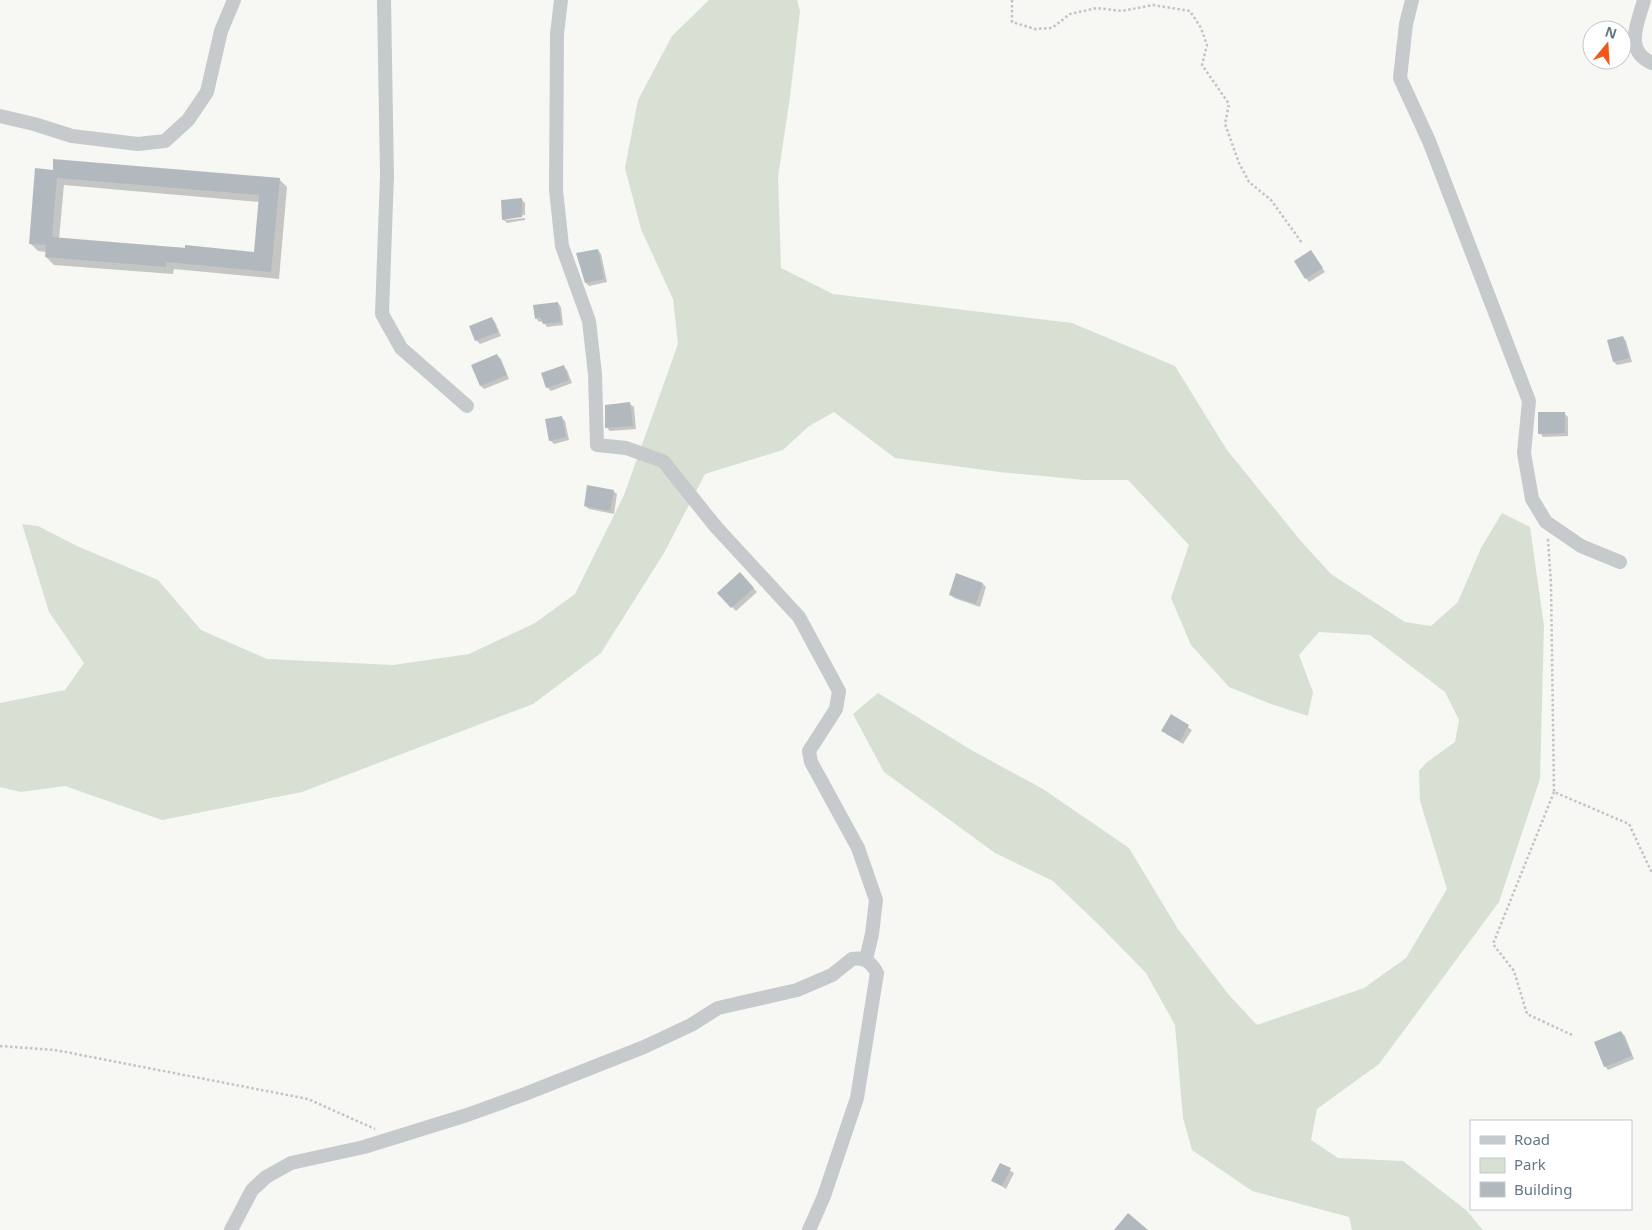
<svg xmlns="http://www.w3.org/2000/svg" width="1652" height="1230" viewBox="0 0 1652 1230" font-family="'Noto Sans',sans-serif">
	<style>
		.green { fill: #d8e0d4 }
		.shadow { fill: #0003; fill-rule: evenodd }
		.building { fill: #b2b9be; fill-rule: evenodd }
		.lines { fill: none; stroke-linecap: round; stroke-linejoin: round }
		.path { stroke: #c2c3c5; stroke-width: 2.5; stroke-dasharray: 2.5 2.5; stroke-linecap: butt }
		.minor { stroke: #c6cacd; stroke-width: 14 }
	</style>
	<rect width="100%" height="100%" fill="#f7f7f4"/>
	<polygon class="green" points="709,0 797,0 800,11 790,97 778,177 781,268 833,294 1072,323 1175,366 1227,450 1300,540 1331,574 1405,622 1431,626 1458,602 1481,548 1502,513 1530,527 1544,626 1540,779 1499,902 1379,1064 1317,1109 1311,1140 1338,1158 1403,1161 1466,1210 1483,1230 1352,1230 1349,1217 1252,1191 1192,1150 1183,1118 1175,1025 1146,973 1100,926 1053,881 995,853 884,772 853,714 878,693 973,751 1043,789 1129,848 1178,929 1229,995 1257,1025 1364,988 1406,958 1447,889 1420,801 1419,771 1427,762 1455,742 1459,720 1445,692 1370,635 1319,632 1299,655 1313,692 1308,716 1271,704 1229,687 1191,645 1171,598 1189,545 1128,480 1084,480 999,472 895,458 834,412 809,426 783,450 705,474 664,553 601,653 533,704 302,792 162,820 65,786 21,792 0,787 0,703 65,690 84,663 49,612 22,524 38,526 77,546 158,580 201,630 267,659 393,665 469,654 535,623 575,594 624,495 678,344 673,299 641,229 625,168 638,100 672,36"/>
	<g class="shadow">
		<path d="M54,171L279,179L287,187L279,279L174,269L173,274L54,265L46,257V252L38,251L30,243ZM64,185L260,202L255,253L59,239Z"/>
		<polygon points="521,199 525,203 525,215 505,218 505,220 525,218 525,220 507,223 503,219"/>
		<polygon points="598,250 601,254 607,282 589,286 586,283"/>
		<polygon points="1311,252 1325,272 1309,282 1306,278"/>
		<polygon points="558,303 561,307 563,325 547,327 543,321 539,322 536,318"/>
		<polygon points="492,319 495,322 501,336 480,344 476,340"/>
		<polygon points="1623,337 1626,341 1632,362 1617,365 1614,362 1608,341"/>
		<polygon points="497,355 501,359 509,379 484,389 481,386 472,366"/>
		<polygon points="564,367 567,370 572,383 551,391 547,387"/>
		<polygon points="630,404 634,407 636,429 610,431 607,428"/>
		<polygon points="1565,414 1568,417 1568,436 1543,437 1540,433"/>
		<polygon points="561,417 565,421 569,440 554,444 550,440"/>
		<polygon points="613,491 617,494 614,514 589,509 585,506"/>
		<polygon points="740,574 757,592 736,611 719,593"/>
		<polygon points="983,584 986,587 980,607 954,598 950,594"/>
		<polygon points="1171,716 1192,730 1183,744 1166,734"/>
		<polygon points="1621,1032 1625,1036 1634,1059 1608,1070 1605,1066"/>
		<polygon points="1000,1164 1014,1173 1006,1189 992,1180"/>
	</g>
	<g class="building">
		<path d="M53,159L280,178L271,272L166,262V267L45,257L46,245L29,244L35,168L53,170ZM57,178L259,195L254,252L185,245V248L52,237Z"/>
		<polygon points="522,198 522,217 502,220 501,200"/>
		<polygon points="598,249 604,279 585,283 576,253"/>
		<polygon points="1311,250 1323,268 1305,279 1294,261"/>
		<polygon points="558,302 561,322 543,324 540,317 535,319 533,305"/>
		<polygon points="492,317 498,332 475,341 469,326"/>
		<polygon points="1623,336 1629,358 1613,362 1607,340"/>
		<polygon points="497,354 507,375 480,386 471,365"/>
		<polygon points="564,365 569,380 546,388 541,373"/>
		<polygon points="630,402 633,426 605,428 605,405"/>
		<polygon points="1538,412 1565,412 1565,433 1538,434"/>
		<polygon points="562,416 566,437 549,441 545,419"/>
		<polygon points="587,485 614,490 610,511 584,506"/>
		<polygon points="740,572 754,588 731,608 717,593"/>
		<polygon points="956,573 983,583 976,604 949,595"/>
		<polygon points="1171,714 1189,725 1180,741 1161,731"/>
		<polygon points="1621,1031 1632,1056 1604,1067 1594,1042"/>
		<polygon points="1000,1163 1011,1168 1002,1186 991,1181"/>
		<polygon points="1128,1213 1148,1230 1114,1230"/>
	</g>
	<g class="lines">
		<g class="path">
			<polyline points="1012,0 1012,22 1035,29 1052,28 1070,14 1097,8 1122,11 1153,5 1190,11 1201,28 1207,45 1202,65 1229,104 1225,124 1239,163 1249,182 1271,200 1302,243"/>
			<polyline points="1548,539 1551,584 1554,792 1629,824 1652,873"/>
			<polyline points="1554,792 1493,944 1514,971 1527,1014 1572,1035"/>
			<polyline points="0,1046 55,1050 308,1099 375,1129"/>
		</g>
		<g class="minor">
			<polyline points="384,0 387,176 382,314 401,348 467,406"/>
			<polyline points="561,0 557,34 556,190 562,246 589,321 595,374 597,445 626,448 663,461 716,527 799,617 839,691 836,709 809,751 811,762 858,848 876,900 872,934 866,959"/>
			<polyline points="1412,0 1406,24 1400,78 1429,141 1529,401 1524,453 1532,499 1546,522 1581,546 1620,562"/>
			<path d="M1644,0C1638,23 1623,50 1652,63"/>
			<polyline points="0,116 34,124 72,136 138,144 165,141 188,120 207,92 221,31 234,0"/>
			<path d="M231,1230L252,1190L266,1177L291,1163L364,1147L467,1115L525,1094L644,1047L691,1025L718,1008L797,990L832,975L852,959C865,957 871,962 877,973L857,1098L824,1196L809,1230"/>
		</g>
	</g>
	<rect x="1470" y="1120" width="162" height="90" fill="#ffffff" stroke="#c1c8cf"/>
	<rect x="1480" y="1136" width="25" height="8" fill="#c6cacd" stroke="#c1c8cf"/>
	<text x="1514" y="1145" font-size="15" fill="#647687">Road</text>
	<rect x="1480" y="1158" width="25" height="15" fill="#d8e0d4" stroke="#c1c8cf"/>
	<text x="1514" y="1170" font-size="15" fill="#647687">Park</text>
	<rect x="1480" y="1182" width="25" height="15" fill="#b2b9be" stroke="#c1c8cf"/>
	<text x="1514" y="1195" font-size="15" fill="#647687">Building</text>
	<g transform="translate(1607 45) rotate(18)"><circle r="24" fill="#ffffff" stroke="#c1c8cf"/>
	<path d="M0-4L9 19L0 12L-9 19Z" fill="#f1571a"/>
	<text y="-8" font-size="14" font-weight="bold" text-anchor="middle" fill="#647687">N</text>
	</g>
</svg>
